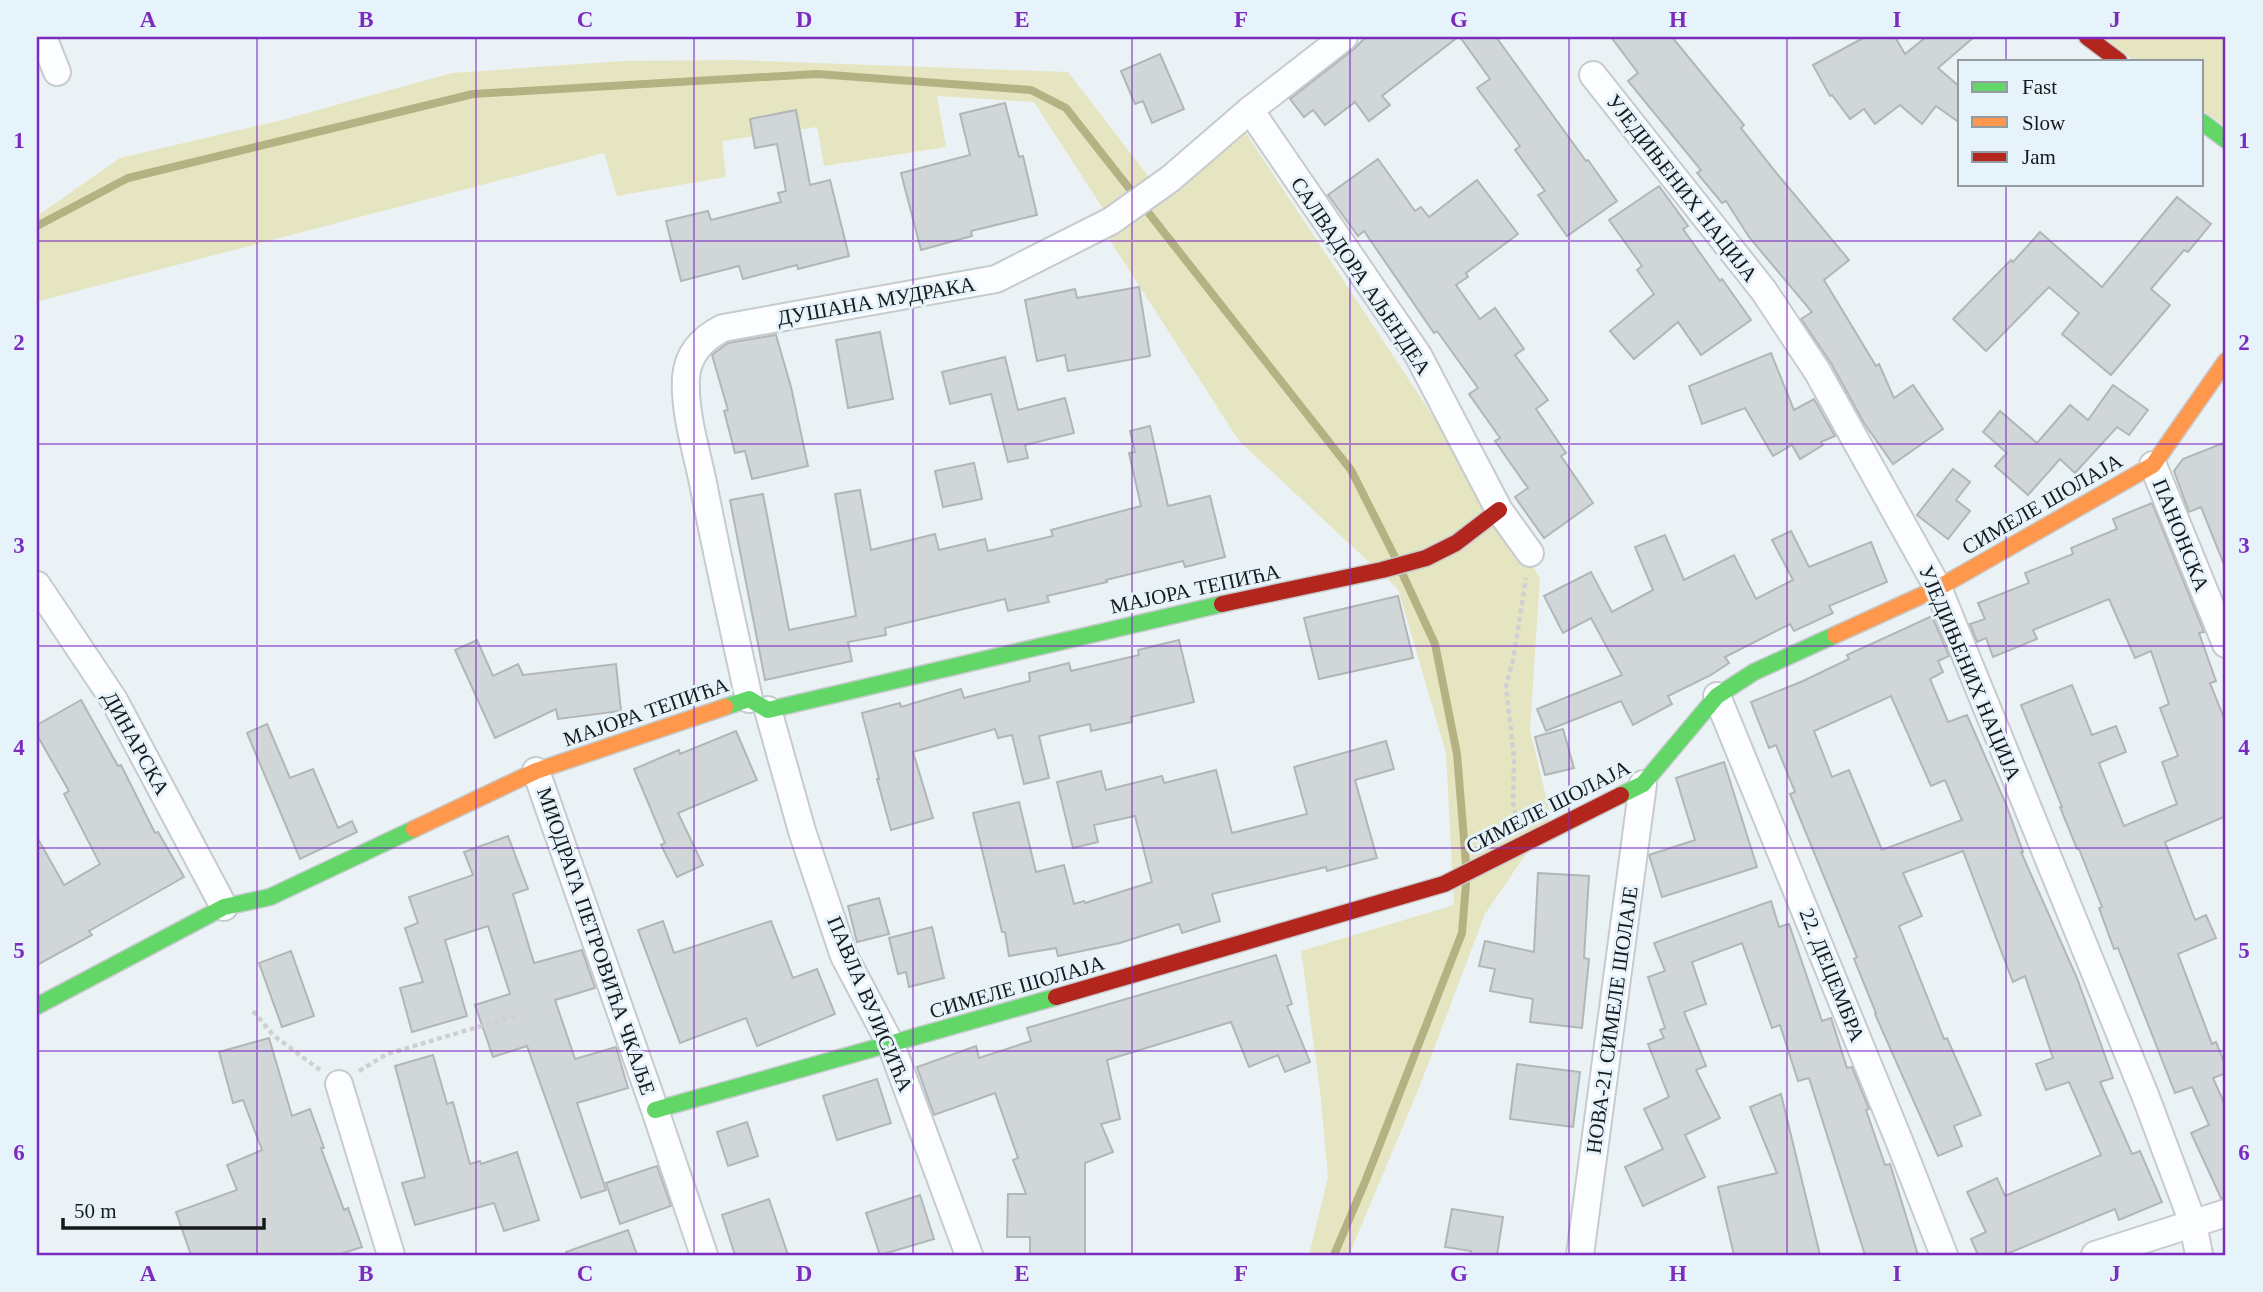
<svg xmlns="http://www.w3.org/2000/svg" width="2263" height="1292" viewBox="0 0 2263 1292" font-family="'Times New Roman',serif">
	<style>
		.green { fill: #e6e5c1 }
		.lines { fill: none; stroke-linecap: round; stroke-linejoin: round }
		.stream { stroke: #b4b282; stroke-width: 8 }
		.building { fill: #d1d6d9; stroke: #b1b6b9; stroke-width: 2; fill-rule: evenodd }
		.street-casing { stroke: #c6cbce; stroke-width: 30 }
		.fast-casing { stroke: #c6cbce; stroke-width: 19 }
		.slow-casing { stroke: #c6cbce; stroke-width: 19 }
		.jam-casing { stroke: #c6cbce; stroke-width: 19 }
		.path { stroke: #cfd1d1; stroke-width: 4.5; stroke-dasharray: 5 3.5; stroke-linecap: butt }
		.street { stroke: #fcfdfe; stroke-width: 26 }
		.fast { stroke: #63d668; stroke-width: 16 }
		.slow { stroke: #ff974d; stroke-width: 16 }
		.jam { stroke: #b3261e; stroke-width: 16 }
		.grid { fill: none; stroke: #7b2cbf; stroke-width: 2; stroke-opacity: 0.55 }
		.labels { text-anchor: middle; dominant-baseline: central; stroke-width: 6; stroke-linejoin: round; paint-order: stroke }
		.street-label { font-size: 21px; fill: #161a1d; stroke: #e7f3fb }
		.neatline { fill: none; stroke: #7b2cbf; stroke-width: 2.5 }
		.grid-label { font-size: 23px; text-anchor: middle; font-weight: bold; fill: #7b2cbf }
	</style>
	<rect width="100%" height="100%" fill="#ebf2f6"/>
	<g class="green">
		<polygon points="2101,37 2226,37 2226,127 2202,110 2202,61 2135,61"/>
		<polygon points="737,60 1068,72 1155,185 1238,121 1540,578 1530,730 1551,817 1485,914 1419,1088 1349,1255 1309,1255 1328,1177 1320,1090 1301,951 1454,905 1446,753 1398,589 1239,441 1102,228 1111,221 1034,102 937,96 946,147 824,166 817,127 722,141 726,177 617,196 604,153 39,301 37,303 37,216 120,158 282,120 452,73 623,61"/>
	</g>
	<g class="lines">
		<g class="stream">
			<polyline points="37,226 128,178 473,94 817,74 1031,90 1066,108 1351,470 1395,557"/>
			<polyline points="1403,575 1435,644 1457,754 1466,864"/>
			<polyline points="1334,1255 1365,1182 1462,933 1466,884"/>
		</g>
	</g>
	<g class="building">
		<polygon points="1366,37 1458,37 1382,96 1390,105 1369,121 1355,102 1325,125 1313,110 1304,117 1290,99 1354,49"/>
		<polygon points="1460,37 1496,37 1586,161 1588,160 1617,201 1567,236 1538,195 1545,191 1515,150 1520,146 1477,88 1490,79"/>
		<polygon points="1611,37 1672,37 1744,125 1741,128 1778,175 1849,260 1824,280 1876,366 1879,364 1894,398 1913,385 1943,429 1893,464 1864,423 1831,363 1801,319 1812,312 1749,237 1726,201 1722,203 1697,173 1701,170 1628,81 1638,73"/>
		<polygon points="1865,37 1895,37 1905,54 1926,37 1974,37 1938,68 1960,87 1960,123 1936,106 1922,124 1900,105 1875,124 1864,109 1850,119 1832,95 1830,96 1813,65"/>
		<polygon points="1160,54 1184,109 1152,123 1143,101 1135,104 1121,71"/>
		<polygon points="1005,103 1019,157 1023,156 1037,215 971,231 972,236 921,250 901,173 970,155 960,114"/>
		<polygon points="796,110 810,185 830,180 849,256 798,269 797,265 743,279 739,266 681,281 666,221 708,211 711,220 781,202 778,193 786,191 777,144 755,148 750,119"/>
		<polygon points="1378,159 1415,211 1421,207 1429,217 1477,180 1518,234 1466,273 1468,277 1456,285 1480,319 1495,308 1524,349 1515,355 1548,400 1536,409 1566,453 1561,456 1593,503 1544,538 1515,497 1528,488 1495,441 1500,438 1469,394 1478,388 1437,331 1434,333 1364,231 1358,236 1328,195"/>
		<polygon points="1659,186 1688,226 1683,229 1720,281 1722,279 1751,320 1701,355 1678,322 1634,359 1610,331 1654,294 1637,270 1642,266 1609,220"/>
		<polygon points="2177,197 2211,224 2188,252 2184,250 2151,289 2170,305 2111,375 2062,334 2079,313 2049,287 1986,351 1953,319 2011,260 2013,262 2040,232 2102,287"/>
		<polygon points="1139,287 1150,356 1068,371 1065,355 1037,361 1025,300 1075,289 1077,298"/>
		<polygon points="880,332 893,399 848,408 836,340"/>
		<polygon points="776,335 791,387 808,466 752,479 745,451 735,453 724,411 728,410 712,355 728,343"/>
		<polygon points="1771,353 1794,410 1814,399 1835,436 1821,442 1823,445 1800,459 1792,445 1773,456 1745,408 1702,424 1689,386"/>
		<polygon points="1005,357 1018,410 1065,398 1074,433 1025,445 1028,458 1008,462 991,394 950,404 942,372"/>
		<polygon points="2113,385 2148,410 2129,435 2117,427 2075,473 2060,459 2028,495 1995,466 2007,453 1983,432 2000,411 2037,443 2070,405 2088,420"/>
		<polygon points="1150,426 1168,506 1210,496 1225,557 1185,567 1183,561 1106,580 1107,582 1047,596 1049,602 1008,611 1005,599 885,628 886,635 848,642 852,661 765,680 730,500 763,494 789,630 856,616 835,494 860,490 871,550 935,534 939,550 985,539 988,551 1053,536 1051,530 1141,506 1129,453 1135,452 1130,431"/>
		<polygon points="2226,442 2226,567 2225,567 2201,507 2189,512 2174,471 2183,459"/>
		<polygon points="974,463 982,499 943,507 935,471"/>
		<polygon points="1953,469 1970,482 1956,500 1970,511 1948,539 1917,515"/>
		<polygon points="2152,503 2204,632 2199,633 2216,681 2210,683 2226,723 2226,816 2165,842 2195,920 2206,915 2216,938 2178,954 2212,1044 2216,1042 2226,1067 2226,1073 2213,1078 2226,1107 2226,1198 2221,1198 2191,1133 2209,1125 2192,1087 2175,1093 2118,948 2114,949 2099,908 2102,907 2079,849 2077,849 2060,807 2062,807 2021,705 2072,685 2092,735 2116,726 2126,752 2099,763 2124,826 2177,804 2162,762 2178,756 2160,708 2169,704 2151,651 2135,658 2109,599 2033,630 2037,639 1993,657 1986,638 1977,642 1970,624 1985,619 1978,603 2029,583 2025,573 2073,554 2071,548 2117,529 2113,519"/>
		<polygon points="1791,531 1809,567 1871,542 1887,582 1829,606 1833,613 1794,631 1790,624 1725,657 1729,663 1711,675 1668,696 1672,704 1633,725 1621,701 1546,731 1537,709 1622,675 1591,618 1563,633 1544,596 1591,572 1612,612 1653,590 1635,547 1665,535 1684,580 1734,555 1756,599 1793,580 1772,540"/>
		<polygon points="1398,596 1413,658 1319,679 1304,618"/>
		<path d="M1932,616L1949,656L1938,661L1943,672L1930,679L1948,722L1967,715L1977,738L2006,804L2023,852H2021L2077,978L2113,1078L2100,1082L2132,1154L2140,1151L2162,1202L2119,1220L2115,1209L2004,1255H1978L1971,1239L1986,1232L1967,1192L1997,1178L2005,1196L2101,1155L2069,1082L2046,1090L2036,1064L2053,1058L2025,976L2013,982L1963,851L1903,873L1922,916L1899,926L1944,1039L1947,1038L1981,1115L1954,1126L1962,1146L1938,1156L1875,1014L1876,1013L1854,959L1857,957L1790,794L1795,792L1776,745L1769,748L1751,702L1803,681L1849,659L1847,655ZM1891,696L1931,786L1945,780L1962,820L1882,850L1849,770L1832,777L1814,731Z"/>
		<polygon points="477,640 493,676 518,664 523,675 616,664 621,711 558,719 556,709 495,738 455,650"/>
		<polygon points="1179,640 1194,702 1131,717 1132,722 1091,731 1090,724 1039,736 1049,778 1024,784 1012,735 998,738 995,729 913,752 933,818 891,830 877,779 879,779 862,713 900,703 901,707 961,689 964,698 1030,681 1029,673 1069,663 1071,671 1139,655 1138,650"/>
		<polygon points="81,700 118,766 121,765 155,833 158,832 184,877 89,931 92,935 37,965 37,837 64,885 100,864 64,794 69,791 37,735 37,725"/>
		<polygon points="267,724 290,778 313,769 338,828 352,821 357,832 300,859 247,733"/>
		<polygon points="1563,729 1574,768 1545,775 1535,737"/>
		<polygon points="736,731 757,780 678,813 703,865 677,877 661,845 665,843 634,769 679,750 680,754"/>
		<polygon points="1386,741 1394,769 1355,780 1377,858 1327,871 1326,867 1212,894 1220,921 1182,933 1179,924 1120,943 1058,956 1056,948 1009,956 1005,932 1002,932 973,813 1019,802 1036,872 1064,865 1074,904 1084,901 1085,903 1152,882 1135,816 1094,825 1098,842 1073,848 1057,782 1101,771 1106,790 1162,776 1164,783 1216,770 1232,833 1307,814 1294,767"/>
		<polygon points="1724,762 1757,867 1662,897 1649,855 1695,840 1676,778"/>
		<polygon points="508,836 528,889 513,894 534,963 582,950 595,988 555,1000 575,1059 616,1047 628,1088 577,1103 606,1190 581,1198 527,1046 493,1057 475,1005 510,994 488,926 445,940 467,1016 412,1032 400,988 423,982 405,928 418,923 409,897 473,875 464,852"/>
		<polygon points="1538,873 1589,876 1584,958 1589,959 1582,1028 1530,1022 1533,999 1490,991 1495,969 1479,966 1485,941 1534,952"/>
		<polygon points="879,898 889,934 857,942 848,906"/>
		<polygon points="1771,901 1779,927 1789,924 1822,1021 1831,1018 1847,1068 1852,1067 1869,1109 1866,1110 1885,1165 1890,1164 1918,1255 1865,1255 1809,1078 1798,1081 1780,1025 1772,1028 1742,943 1692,962 1706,1004 1684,1012 1706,1066 1696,1070 1720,1118 1685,1135 1705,1177 1643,1206 1625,1167 1663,1149 1644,1109 1669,1097 1648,1044 1664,1038 1660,1030 1665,1028 1648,977 1665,971 1654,943"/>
		<polygon points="663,921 674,953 771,921 793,978 817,969 835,1014 757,1046 746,1018 680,1043 638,930"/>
		<polygon points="932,927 944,978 909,987 906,972 898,974 889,938"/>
		<polygon points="291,951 314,1016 282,1027 259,963"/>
		<polygon points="1276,955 1292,1004 1287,1006 1310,1062 1285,1072 1278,1055 1249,1067 1231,1022 1107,1060 1120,1119 1101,1124 1113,1152 1085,1163 1085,1255 1030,1255 1030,1237 1007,1237 1008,1194 1026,1194 1013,1160 1018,1158 995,1093 934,1115 917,1067 976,1046 979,1058 1031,1041 1027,1028"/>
		<polygon points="269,1038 292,1116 310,1109 324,1148 321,1148 344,1210 348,1208 362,1247 337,1255 191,1255 176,1212 237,1190 227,1165 262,1150 243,1100 233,1103 219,1052"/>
		<polygon points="433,1055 447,1104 453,1102 470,1164 480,1161 481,1164 517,1152 539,1220 504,1231 494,1203 415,1225 402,1183 425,1177 395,1066"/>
		<polygon points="1517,1064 1580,1072 1573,1127 1510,1119"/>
		<polygon points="877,1079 891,1123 837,1140 823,1096"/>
		<polygon points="1781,1094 1820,1255 1734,1255 1718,1187 1777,1173 1750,1107"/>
		<polygon points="747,1122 758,1156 728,1166 717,1132"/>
		<polygon points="657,1166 671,1206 620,1224 606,1183"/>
		<polygon points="920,1195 934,1239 880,1255 866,1213"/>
		<polygon points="769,1199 788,1255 735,1255 722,1215"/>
		<polygon points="1452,1209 1503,1217 1497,1255 1470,1255 1471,1251 1445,1247"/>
		<polygon points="628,1230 637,1255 566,1255 566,1252"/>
	</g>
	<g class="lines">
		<defs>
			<g id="street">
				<polyline points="43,37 57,72"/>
				<polyline points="1593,75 1764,291 1817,371 1938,588 2145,1095 2193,1223 2199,1255"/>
				<polyline points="1250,110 1418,355 1499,510 1530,553"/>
				<polyline points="2153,465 2226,644"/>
				<polyline points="37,585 114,700 224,907"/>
				<polyline points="1717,696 1898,1138 1944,1255"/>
				<path d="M749,699C733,627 717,555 703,483C696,449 684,412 686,377C688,353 703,338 723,328L996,279L1111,221L1170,179L1250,110L1344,37"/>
				<polyline points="768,710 802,831 844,956 891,1045 969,1255"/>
				<polyline points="536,771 655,1110 704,1255"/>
				<polyline points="339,1084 391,1255"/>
				<polyline points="1580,1255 1643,784"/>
				<polyline points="2095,1255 2226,1213"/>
			</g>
			<g id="fast">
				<polyline points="2202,122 2226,140"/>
				<polyline points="725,707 749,699 768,710 1222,604"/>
				<polyline points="1621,795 1643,784 1717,696 1754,672 1835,635"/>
				<polyline points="37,1006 224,907 270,897 414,829"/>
				<polyline points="655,1110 1056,997"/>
			</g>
			<g id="slow">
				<polyline points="1835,635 1938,588 2153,465 2226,361"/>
				<polyline points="414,829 536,771 725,707"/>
			</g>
			<g id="jam">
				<polyline points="2087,37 2119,61"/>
				<polyline points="1222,604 1382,570 1426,558 1456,543 1499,510"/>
				<polyline points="1056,997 1444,884 1621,795"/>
			</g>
		</defs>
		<use href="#street" class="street-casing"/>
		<use href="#fast" class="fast-casing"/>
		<use href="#slow" class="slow-casing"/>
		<use href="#jam" class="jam-casing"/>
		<g class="path">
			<polyline points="1516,815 1513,803 1514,758 1506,686 1513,660 1526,578"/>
			<polyline points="253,1011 273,1035 320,1070"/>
			<polyline points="359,1071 387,1054 515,1016"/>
		</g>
		<use href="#street" class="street"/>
		<use href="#fast" class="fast"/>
		<use href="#slow" class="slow"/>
		<use href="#jam" class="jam"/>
	</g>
	<path class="grid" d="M257,37V1255M476,37V1255M694,37V1255M913,37V1255M1132,37V1255M1350,37V1255M1569,37V1255M1787,37V1255M2006,37V61M2006,184V1255M37,241H2226M37,444H2226M37,646H2226M37,848H2226M37,1051H2226"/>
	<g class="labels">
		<g class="street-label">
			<text transform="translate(1682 188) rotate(52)">УЈЕДИЊЕНИХ НАЦИЈА</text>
			<text transform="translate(1361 276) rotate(56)">САЛВАДОРА АЉЕНДЕА</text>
			<text transform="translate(876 301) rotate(-10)">ДУШАНА МУДРАКА</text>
			<text transform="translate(2042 504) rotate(-30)">СИМЕЛЕ ШОЛАЈА</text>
			<text transform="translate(2181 535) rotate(68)">ПАНОНСКА</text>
			<text transform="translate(1195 589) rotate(-12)">МАЈОРА ТЕПИЋА</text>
			<text transform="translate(1970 673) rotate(67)">УЈЕДИЊЕНИХ НАЦИЈА</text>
			<text transform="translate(646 712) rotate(-19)">МАЈОРА ТЕПИЋА</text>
			<text transform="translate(136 743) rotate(61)">ДИНАРСКА</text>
			<text transform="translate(1548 807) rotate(-27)">СИМЕЛЕ ШОЛАЈА</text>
			<text transform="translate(596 941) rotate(71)">МИОДРАГА ПЕТРОВИЋА ЧКАЉЕ</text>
			<text transform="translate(1832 975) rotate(68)">22. ДЕЦЕМБРА</text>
			<text transform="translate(1017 987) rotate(-16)">СИМЕЛЕ ШОЛАЈА</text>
			<text transform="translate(870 1004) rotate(67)">ПАВЛА ВУЈИСИЋА</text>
			<text transform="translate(1612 1020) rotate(-82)">НОВА-21 СИМЕЛЕ ШОЛАЈЕ</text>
		</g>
	</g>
	<rect width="2263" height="1292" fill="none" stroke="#e7f3fb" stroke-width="77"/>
	<rect x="1958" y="60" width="245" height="126" fill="#e7f3fb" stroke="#939ca2" stroke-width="2"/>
	<rect x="1972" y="82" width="35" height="10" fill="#63d668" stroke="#939ca2" stroke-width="2"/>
	<text x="2022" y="94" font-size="21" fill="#161a1d">Fast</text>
	<rect x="1972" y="117" width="35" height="10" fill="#ff974d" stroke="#939ca2" stroke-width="2"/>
	<text x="2022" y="130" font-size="21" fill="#161a1d">Slow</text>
	<rect x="1972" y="152" width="35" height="10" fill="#b3261e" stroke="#939ca2" stroke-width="2"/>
	<text x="2022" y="164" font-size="21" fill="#161a1d">Jam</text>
	<path d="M63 1218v10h201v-10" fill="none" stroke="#161a1d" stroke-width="3.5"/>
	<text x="74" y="1218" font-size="21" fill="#161a1d" stroke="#e7f3fb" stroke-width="5" paint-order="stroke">50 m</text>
	<rect x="38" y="38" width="2186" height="1216" class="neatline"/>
	<g class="grid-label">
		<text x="148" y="27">A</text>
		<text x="366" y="27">B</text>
		<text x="585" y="27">C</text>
		<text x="804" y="27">D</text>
		<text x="1022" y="27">E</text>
		<text x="1241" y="27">F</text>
		<text x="1459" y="27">G</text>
		<text x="1678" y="27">H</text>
		<text x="1897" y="27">I</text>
		<text x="2115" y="27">J</text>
		<text x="19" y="148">1</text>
		<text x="2244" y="148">1</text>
		<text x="19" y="350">2</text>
		<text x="2244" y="350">2</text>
		<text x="19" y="553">3</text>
		<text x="2244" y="553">3</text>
		<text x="19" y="755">4</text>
		<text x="2244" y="755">4</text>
		<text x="19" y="958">5</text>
		<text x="2244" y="958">5</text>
		<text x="19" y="1160">6</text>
		<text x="2244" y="1160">6</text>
		<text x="148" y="1281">A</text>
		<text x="366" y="1281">B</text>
		<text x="585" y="1281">C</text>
		<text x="804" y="1281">D</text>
		<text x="1022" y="1281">E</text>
		<text x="1241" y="1281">F</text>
		<text x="1459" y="1281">G</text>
		<text x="1678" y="1281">H</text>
		<text x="1897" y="1281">I</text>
		<text x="2115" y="1281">J</text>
	</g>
</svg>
